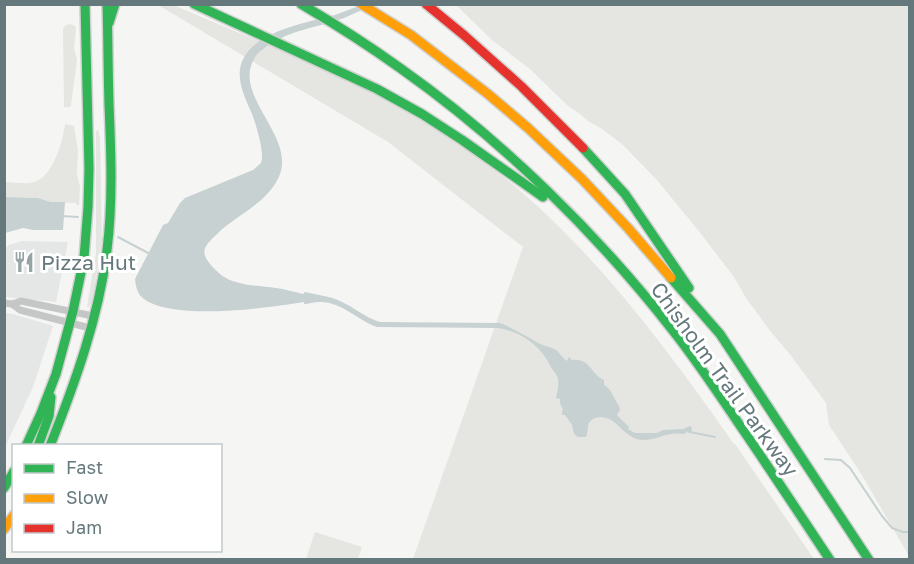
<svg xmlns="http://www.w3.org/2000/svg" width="914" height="564" viewBox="0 0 914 564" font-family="'Golos Text',sans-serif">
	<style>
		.built { fill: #e5e6e6 }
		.green { fill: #e5e6e2 }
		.water { fill: #c7d1d1 }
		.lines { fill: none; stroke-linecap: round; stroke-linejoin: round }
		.stream { stroke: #c7d1d1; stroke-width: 2 }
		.fast-casing { stroke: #d0d1d1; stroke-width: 12 }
		.slow-casing { stroke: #d0d1d1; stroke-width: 12 }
		.jam-casing { stroke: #d0d1d1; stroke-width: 12 }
		.street { stroke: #c5c6c6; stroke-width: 7 }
		.fast { stroke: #30b455; stroke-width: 9 }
		.slow { stroke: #ff9f0a; stroke-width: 9 }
		.jam { stroke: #e5322d; stroke-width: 9 }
		.labels { text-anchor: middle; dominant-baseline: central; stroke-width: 6; stroke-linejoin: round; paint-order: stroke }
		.poi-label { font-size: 21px; fill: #65787b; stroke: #fff; text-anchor: start }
		.street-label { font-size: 21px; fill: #65787b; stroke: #fff }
	</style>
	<rect width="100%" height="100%" fill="#f5f5f4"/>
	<g class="built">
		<polygon points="22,241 68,242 56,302 5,297 4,250 9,245"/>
		<polygon points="5,313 13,314 53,326 33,387 5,447"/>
	</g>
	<g class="green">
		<path d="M158,5H173C251,38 331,70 405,110C549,190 642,313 734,444H735L814,559H413L523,247L388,142Z"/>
		<polygon points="456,5 909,5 909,556 860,472 829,425 826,403 789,353 771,332 746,298 734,277 698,230 656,179 623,145 602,129 588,121 580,114 568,106 531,70 492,40"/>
		<polygon points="71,24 75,26 76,28 74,48 77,60 71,105 70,107 64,107 63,28 66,25"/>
		<path d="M65,124L74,126L78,150L77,174L80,187L79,206L75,203L51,202L38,198L5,197V182C14,182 25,185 34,182C53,177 63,141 65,124Z"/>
		<polygon points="98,130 100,137 102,239 93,300 89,307 87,307 96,253 96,131"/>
		<polygon points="315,532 362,547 358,559 306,559"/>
	</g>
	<g class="water">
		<path d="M361,5H373C363,9 354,14 344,18C316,28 293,29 267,46C262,50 257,53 254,59C233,96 294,135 280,174C269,203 237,214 217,234C213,238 208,242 205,248C203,254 206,259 210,264C218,273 224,279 236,282C248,286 263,286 276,288C285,289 294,292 303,294L305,292C317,295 331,296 342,302C355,308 366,318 380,322L499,323L503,324C515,330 527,336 538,343C544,346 551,347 556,350C561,354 562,358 567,361L569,357L572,360C591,358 590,374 604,380V385C613,390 614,400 619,406L620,410L617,415L629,427L628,429L635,433H657L663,430L683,429L690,426L692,428L691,433L687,432L684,434C669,431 657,440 643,440C628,439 622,427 611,420C604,416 593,416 589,423C587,427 588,433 586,437H578L574,434L572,425L565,415H562V411L563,410L560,403V399L556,398C557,392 559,386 558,379C557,374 553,371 551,367C540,345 523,333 499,328L377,327C357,320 341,301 319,302C314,302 309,304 304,304V302C267,308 174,321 144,299C137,294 136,287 135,279L163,225L168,223L180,203L185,198L253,170L261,163C265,152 256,125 252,114C246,100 238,85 240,69C246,32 306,23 335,15C344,12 353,8 361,5Z"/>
		<polygon points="5,197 38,198 51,202 65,202 63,230 33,230 23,228 5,233"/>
	</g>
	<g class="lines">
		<g class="stream">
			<polyline points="61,216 78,217"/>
			<polyline points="118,237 150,254"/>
			<polyline points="690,432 715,437"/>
			<polyline points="825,459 841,460 850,468 882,516 892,528 903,532 910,532"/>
		</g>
		<defs>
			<g id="fast">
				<polyline points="194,4 377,89 422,114 462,140 543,197"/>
				<path d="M301,4C335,24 368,45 400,68C502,140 597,233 674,332C697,361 718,393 739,424C770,469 800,515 830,560"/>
				<polyline points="109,23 115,4"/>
				<polyline points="583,148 625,194 689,288"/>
				<polyline points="671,278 720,334 869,560"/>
				<polyline points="26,446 41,413 56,374 73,311 84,258 88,207 89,169 85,4"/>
				<polyline points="38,446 49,416 51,397"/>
				<path d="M50,446C75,383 99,317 107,250C113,202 111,153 109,104C108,71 108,37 107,4"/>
				<polyline points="4,488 14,471"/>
			</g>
			<g id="slow">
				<polyline points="361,4 411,35 488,94 528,128 582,179 628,228 671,278"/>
				<polyline points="4,529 14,515"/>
			</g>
			<polyline id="jam" points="426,4 465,36 521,86 583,148"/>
		</defs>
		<use href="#fast" class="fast-casing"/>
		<use href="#slow" class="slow-casing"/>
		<use href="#jam" class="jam-casing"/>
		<g class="street">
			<polyline points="4,303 12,304 21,301 93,316"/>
			<polyline points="12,304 20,310 90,328"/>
		</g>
		<use href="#fast" class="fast"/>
		<use href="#slow" class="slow"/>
		<use href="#jam" class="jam"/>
	</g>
	<defs>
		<symbol id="restaurant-bare" viewBox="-9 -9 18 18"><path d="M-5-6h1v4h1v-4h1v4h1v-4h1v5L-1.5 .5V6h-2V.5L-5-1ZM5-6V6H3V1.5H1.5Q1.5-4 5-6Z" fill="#97a4a5" stroke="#fff" stroke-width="2.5" paint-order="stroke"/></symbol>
	</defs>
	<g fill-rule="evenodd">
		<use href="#restaurant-bare" x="9" y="247" width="30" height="30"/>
	</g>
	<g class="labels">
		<g class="poi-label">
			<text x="41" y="262">Pizza Hut</text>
		</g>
		<g class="street-label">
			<text transform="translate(725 379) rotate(54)">Chisholm Trail Parkway</text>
		</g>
	</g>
	<rect width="914" height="564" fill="none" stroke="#65787b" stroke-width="12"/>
	<rect x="12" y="444" width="210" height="108" fill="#ffffff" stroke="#c1c9ca" stroke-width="1.5"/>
	<rect x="24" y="464" width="30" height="9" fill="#30b455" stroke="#c1c9ca" stroke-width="1.5"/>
	<text x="66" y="474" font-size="18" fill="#65787b">Fast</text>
	<rect x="24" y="494" width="30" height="9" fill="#ff9f0a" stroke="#c1c9ca" stroke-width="1.5"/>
	<text x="66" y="504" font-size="18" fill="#65787b">Slow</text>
	<rect x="24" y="524" width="30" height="9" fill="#e5322d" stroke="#c1c9ca" stroke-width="1.5"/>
	<text x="66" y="534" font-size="18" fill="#65787b">Jam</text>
</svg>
